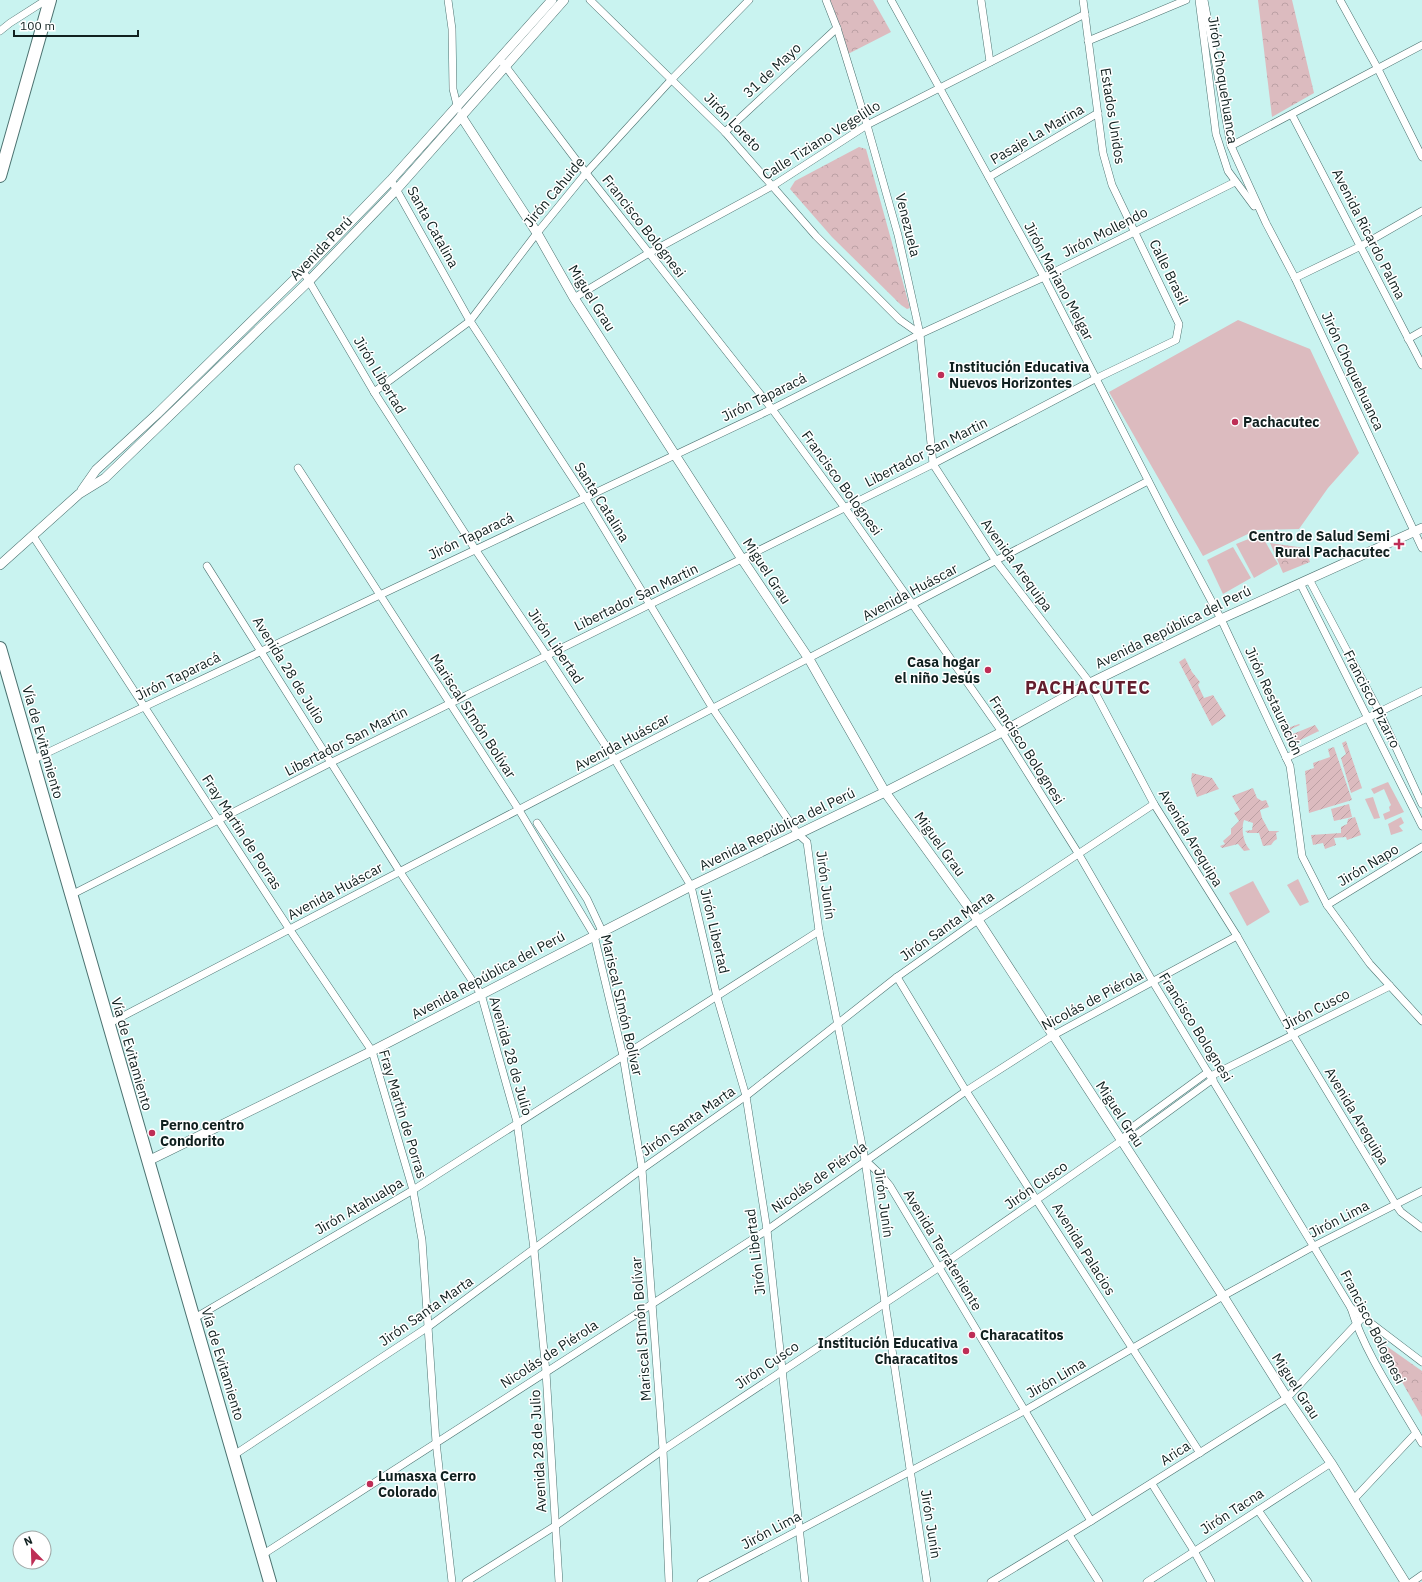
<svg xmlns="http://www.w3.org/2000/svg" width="1422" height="1582" viewBox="0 0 1422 1582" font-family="'IBM Plex Sans',sans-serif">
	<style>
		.grass { fill: #dcbbbf }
		.park { fill: url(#park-crowns) }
		.garden { fill: url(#garden-furrows) }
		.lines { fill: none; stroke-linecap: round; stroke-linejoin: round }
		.street-casing { stroke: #4c7270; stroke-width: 8 }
		.secondary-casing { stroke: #4c7270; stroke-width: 10 }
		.highway-casing { stroke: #4c7270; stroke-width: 14 }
		.street { stroke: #fff; stroke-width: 7 }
		.secondary { stroke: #fff; stroke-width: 9 }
		.highway { stroke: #fff; stroke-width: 12 }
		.poi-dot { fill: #be2e56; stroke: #fff; stroke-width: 1.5 }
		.labels { text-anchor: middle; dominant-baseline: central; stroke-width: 3; stroke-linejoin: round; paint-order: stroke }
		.street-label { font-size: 14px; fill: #10201f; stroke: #fff }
		.poi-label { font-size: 14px; font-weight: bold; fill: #10201f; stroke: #fff; text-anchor: start }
		.district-label { font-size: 18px; font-weight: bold; letter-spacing: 1px; fill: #631e2e; stroke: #fff }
	</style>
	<defs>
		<pattern id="park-crowns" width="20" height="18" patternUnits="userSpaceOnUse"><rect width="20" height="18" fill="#dcbbbf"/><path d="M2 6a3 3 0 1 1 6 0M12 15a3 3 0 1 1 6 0" fill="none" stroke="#bca0a4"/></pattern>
		<pattern id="garden-furrows" width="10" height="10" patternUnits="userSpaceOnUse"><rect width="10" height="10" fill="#dcbbbf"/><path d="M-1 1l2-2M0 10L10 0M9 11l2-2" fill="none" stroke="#bca0a4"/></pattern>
	</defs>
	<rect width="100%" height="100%" fill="#c9f3f0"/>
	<g class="grass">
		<polygon points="1238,320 1310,349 1359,453 1328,488 1299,529 1256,530 1203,556 1109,392"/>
		<polygon points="1261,534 1278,564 1254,578 1236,544"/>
		<polygon points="1233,547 1251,578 1223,594 1207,560"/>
		<polygon points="1388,782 1404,812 1385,820 1383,814 1390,811 1389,807 1391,805 1384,789 1374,794 1371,789"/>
		<polygon points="1373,797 1380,818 1374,819 1365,799"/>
		<polygon points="1401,817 1404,823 1399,826 1403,831 1391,835 1388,824"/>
		<polygon points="1298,879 1309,902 1300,906 1287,885"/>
		<polygon points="1253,881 1270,912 1247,926 1229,893"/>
	</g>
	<g class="park">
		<polygon points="829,0 873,0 891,32 848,54 834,10"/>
		<polygon points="1258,0 1292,0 1314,93 1272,117"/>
		<polygon points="859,147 866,149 910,308 907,309 901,305 832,237 790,189 795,181"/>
		<polygon points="1270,543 1305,548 1310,562 1283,573"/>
		<polygon points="1378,1340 1422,1371 1422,1417"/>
	</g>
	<g class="garden">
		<polygon points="1185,658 1192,672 1200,682 1198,685 1204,698 1213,695 1226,716 1212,726 1179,662"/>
		<polygon points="1281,721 1284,721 1288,728 1299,724 1300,725 1291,729 1293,734 1315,725 1319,731 1292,744"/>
		<polygon points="1346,741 1362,788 1351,793 1341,758 1346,754 1342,743"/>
		<polygon points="1334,747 1352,800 1309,813 1305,771 1314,768 1313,763 1330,757 1328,749"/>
		<polygon points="1192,773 1212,778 1219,789 1197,797 1191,780"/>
		<path d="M1253,788L1257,798L1262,801L1266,800L1269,807L1260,810L1262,818L1269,831H1279L1276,833L1277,839L1274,841L1271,845L1263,846L1259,833H1248L1245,831L1252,830L1253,823L1244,820C1241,829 1243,842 1250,850L1244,851L1238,844L1222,848L1220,846L1225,844L1223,841L1231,834V829L1239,821L1234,813L1240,810L1232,796Z"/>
		<polygon points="1349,804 1352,817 1334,821 1331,809"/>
		<polygon points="1355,817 1361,835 1347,840 1346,837 1334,838 1336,845 1325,849 1323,843 1313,845 1311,835 1341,833 1341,827 1347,824 1348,819"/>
	</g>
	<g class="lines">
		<defs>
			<g id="street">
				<polyline points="448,0 452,29 453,89 458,109"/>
				<polyline points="590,0 725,132 816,236 900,320 920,334"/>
				<polyline points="826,0 837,28 867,125 898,235 920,334 933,464 996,561 1090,683 1154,804 1237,936 1293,1035 1396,1205 1401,1212 1422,1228"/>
				<polyline points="891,0 1044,277 1171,525 1221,619 1290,766 1302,856 1327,905 1370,964 1422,1021"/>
				<polyline points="981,0 990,62"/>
				<polyline points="1199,0 1216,134 1228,171 1254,206"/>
				<polyline points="1204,0 1231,146 1266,223 1295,278 1422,548"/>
				<polyline points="1340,0 1378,69 1422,157"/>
				<polyline points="0,31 10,23 46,0"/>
				<polyline points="1088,41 1186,0"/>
				<path d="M503,63L586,173L772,409L845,508L1002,732L1078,853L1153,982L1351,1308C1365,1354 1398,1401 1422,1443"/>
				<polyline points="1292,115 1422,365"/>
				<polyline points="725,132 837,28"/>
				<polyline points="1231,146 1422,45"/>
				<polyline points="989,177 1098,113"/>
				<polyline points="391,180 470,321 585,497 713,709 798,834 807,842 819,931 865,1160 885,1303 927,1582"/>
				<polyline points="303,271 374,392 475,549 547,656 615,760 691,886 717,997 746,1096 767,1230 805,1582"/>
				<polyline points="1295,278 1361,246 1422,211"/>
				<polyline points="574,298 649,253 774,185 867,125 1085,14"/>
				<polyline points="1408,339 1422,331"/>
				<polyline points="374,392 470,321 537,233 586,173 672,79 749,0"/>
				<polyline points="298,468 519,810 594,935 623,1056 642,1169 663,1450 669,1582"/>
				<polyline points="33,536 290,930 372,1051 413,1190 422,1240 436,1442 452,1582"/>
				<polyline points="207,566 400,872 481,994 517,1122 534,1249 546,1372 559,1582"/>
				<polyline points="1309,579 1380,713 1422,804"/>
				<polyline points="1300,583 1422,826"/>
				<polyline points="1286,758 1422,691"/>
				<polyline points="32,760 772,409 920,334 1044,277 1235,182"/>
				<polyline points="537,823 587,899 602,931"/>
				<polyline points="71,895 332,762 933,464 1095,379 1176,340 1179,324 1112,185 1103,153 1083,0"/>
				<polyline points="1327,905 1422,847"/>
				<polyline points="897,977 966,1091 1200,1453"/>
				<polyline points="108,1024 1148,481"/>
				<polyline points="1211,1076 1390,986"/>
				<polyline points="1123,1139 1134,1126 1208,1072"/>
				<polyline points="865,1160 881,1175 890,1186 1091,1521"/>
				<polyline points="1351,1308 1422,1362"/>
				<polyline points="193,1319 413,1190 819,931"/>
				<polyline points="234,1455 428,1327 642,1169 746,1096 897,977 978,920 1154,804"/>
				<polyline points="1152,1484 1194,1551 1211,1582"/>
				<polyline points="1354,1499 1416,1433"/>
				<polyline points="1258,1510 1308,1582"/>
				<polyline points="1069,1535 1099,1582"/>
				<polyline points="262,1555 767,1230 966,1091 1052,1036 1237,936"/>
				<polyline points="466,1582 555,1526 663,1450 938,1268 1121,1141 1139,1133 1213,1079"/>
				<polyline points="701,1582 1024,1411 1223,1296 1314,1246 1422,1191"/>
				<polyline points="991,1582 1091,1521 1287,1398 1363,1317"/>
				<polyline points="1147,1582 1331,1463"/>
				<polyline points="1412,1582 1422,1575"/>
			</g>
			<g id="secondary">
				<polyline points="461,116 537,233 574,298 742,559 809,659 885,792 978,920 1223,1296 1287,1398 1331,1463 1405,1582"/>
				<polyline points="82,490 96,470 157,414 303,271 391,180 552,0"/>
				<polyline points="0,565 79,494 105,478 309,281 397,189 564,0"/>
				<polyline points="148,1161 372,1051 691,886 885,792 1002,732 1090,683 1221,619 1422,528"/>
			</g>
			<g id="highway">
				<polyline points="0,176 50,0"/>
				<polyline points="0,648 270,1582"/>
			</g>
		</defs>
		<use href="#street" class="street-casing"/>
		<use href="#secondary" class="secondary-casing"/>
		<use href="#highway" class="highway-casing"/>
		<use href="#street" class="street"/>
		<use href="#secondary" class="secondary"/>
		<use href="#highway" class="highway"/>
	</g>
	<g class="poi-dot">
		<circle cx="941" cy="375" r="4"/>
		<circle cx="1235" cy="422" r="4"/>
		<path d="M1397 538h4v4h4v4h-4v4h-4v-4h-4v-4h4z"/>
		<circle cx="988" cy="670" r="4"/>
		<circle cx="152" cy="1133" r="4"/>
		<circle cx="972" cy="1335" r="4"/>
		<circle cx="966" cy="1351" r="4"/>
		<circle cx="370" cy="1484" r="4"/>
	</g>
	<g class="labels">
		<g class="street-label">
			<text transform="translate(772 70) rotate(-43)">31 de Mayo</text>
			<text transform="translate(1223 80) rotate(81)">Jirón Choquehuanca</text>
			<text transform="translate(1113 116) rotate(81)">Estados Unidos</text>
			<text transform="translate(733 122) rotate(46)">Jirón Loreto</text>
			<text transform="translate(1037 134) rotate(-30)">Pasaje La Marina</text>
			<text transform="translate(821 140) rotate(-32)">Calle Tiziano Vegelillo</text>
			<text transform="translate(554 192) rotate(-50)">Jirón Cahuide</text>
			<text transform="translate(908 225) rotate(76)">Venezuela</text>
			<text transform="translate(644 226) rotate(52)">Francisco Bolognesi</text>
			<text transform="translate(433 227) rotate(61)">Santa Catalina</text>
			<text transform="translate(1105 232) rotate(-27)">Jirón Mollendo</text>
			<text transform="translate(1369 234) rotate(63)">Avenida Ricardo Palma</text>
			<text transform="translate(321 248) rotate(-46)">Avenida Perú</text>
			<text transform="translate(1169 272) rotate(64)">Calle Brasil</text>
			<text transform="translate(1059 281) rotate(62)">Jirón Mariano Melgar</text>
			<text transform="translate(592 298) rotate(58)">Miguel Grau</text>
			<text transform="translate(1353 371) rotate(65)">Jirón Choquehuanca</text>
			<text transform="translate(380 375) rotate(59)">Jirón Libertad</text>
			<text transform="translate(764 397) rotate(-26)">Jirón Taparacá</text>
			<text transform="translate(926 452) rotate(-27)">Libertador San Martin</text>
			<text transform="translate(842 483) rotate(54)">Francisco Bolognesi</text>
			<text transform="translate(602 502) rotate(58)">Santa Catalina</text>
			<text transform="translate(471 536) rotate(-25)">Jirón Taparacá</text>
			<text transform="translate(1017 565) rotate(54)">Avenida Arequipa</text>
			<text transform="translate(767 571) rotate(57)">Miguel Grau</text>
			<text transform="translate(910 592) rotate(-28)">Avenida Huáscar</text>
			<text transform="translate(636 597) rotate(-26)">Libertador San Martin</text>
			<text transform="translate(1173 627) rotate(-26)">Avenida República del Perú</text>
			<text transform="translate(556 646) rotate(56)">Jirón Libertad</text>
			<text transform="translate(289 670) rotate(58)">Avenida 28 de Julio</text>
			<text transform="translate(178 676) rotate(-26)">Jirón Taparacá</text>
			<text transform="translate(1372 699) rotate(63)">Francisco Pizarro</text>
			<text transform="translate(1274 701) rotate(65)">Jirón Restauración</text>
			<text transform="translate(473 716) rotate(57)">Mariscal SImón Bolívar</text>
			<text transform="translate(346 741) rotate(-27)">Libertador San Martin</text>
			<text transform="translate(43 742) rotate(74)">Vía de Evitamiento</text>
			<text transform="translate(622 742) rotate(-28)">Avenida Huáscar</text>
			<text transform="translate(1027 750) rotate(57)">Francisco Bolognesi</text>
			<text transform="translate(777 829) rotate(-26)">Avenida República del Perú</text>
			<text transform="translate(242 832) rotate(57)">Fray Martin de Porras</text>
			<text transform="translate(1191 838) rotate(59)">Avenida Arequipa</text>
			<text transform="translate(940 844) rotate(54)">Miguel Grau</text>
			<text transform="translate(1368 865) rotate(-31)">Jirón Napo</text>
			<text transform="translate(826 885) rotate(82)">Jirón Junín</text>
			<text transform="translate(335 891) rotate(-28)">Avenida Huáscar</text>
			<text transform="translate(947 926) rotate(-35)">Jirón Santa Marta</text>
			<text transform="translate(715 931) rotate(77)">Jirón Libertad</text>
			<text transform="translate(488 975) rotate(-28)">Avenida República del Perú</text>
			<text transform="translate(1092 1000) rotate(-28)">Nicolás de Piérola</text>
			<text transform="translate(622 1005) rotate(77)">Mariscal SImón Bolívar</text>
			<text transform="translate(1316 1009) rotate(-27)">Jirón Cusco</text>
			<text transform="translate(1196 1027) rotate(58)">Francisco Bolognesi</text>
			<text transform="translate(132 1054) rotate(74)">Vía de Evitamiento</text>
			<text transform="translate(511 1056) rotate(74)">Avenida 28 de Julio</text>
			<text transform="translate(403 1114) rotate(73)">Fray Martin de Porras</text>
			<text transform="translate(1120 1114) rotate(57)">Miguel Grau</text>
			<text transform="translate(1357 1116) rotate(59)">Avenida Arequipa</text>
			<text transform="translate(688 1121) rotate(-35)">Jirón Santa Marta</text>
			<text transform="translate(819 1177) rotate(-35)">Nicolás de Piérola</text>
			<text transform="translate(1036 1185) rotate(-35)">Jirón Cusco</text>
			<text transform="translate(884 1203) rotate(82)">Jirón Junín</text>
			<text transform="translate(359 1206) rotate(-30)">Jirón Atahualpa</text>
			<text transform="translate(1339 1219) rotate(-27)">Jirón Lima</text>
			<text transform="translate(1084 1249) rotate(58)">Avenida Palacios</text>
			<text transform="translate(943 1250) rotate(59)">Avenida Terrateniente</text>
			<text transform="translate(755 1252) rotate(-97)">Jirón Libertad</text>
			<text transform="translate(426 1311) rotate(-35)">Jirón Santa Marta</text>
			<text transform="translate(1373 1327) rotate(63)">Francisco Bolognesi</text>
			<text transform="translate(641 1329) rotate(-94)">Mariscal SImón Bolívar</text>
			<text transform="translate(549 1354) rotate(-33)">Nicolás de Piérola</text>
			<text transform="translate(223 1364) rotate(73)">Vía de Evitamiento</text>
			<text transform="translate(767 1365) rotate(-34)">Jirón Cusco</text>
			<text transform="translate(1056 1378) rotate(-30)">Jirón Lima</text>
			<text transform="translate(1296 1386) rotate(57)">Miguel Grau</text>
			<text transform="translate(538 1451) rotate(-93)">Avenida 28 de Julio</text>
			<text transform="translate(1175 1453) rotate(-33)">Arica</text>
			<text transform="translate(1232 1511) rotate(-33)">Jirón Tacna</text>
			<text transform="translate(931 1524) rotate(81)">Jirón Junín</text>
			<text transform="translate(771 1530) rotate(-28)">Jirón Lima</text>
		</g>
		<g class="poi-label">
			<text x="949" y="367">Institución Educativa<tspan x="949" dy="16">Nuevos Horizontes</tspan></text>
			<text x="1243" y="422">Pachacutec</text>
			<text x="1390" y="536" text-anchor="end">Centro de Salud Semi<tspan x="1390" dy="16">Rural Pachacutec</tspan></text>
			<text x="980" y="662" text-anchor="end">Casa hogar<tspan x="980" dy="16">el niño Jesús</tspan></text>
			<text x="160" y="1125">Perno centro<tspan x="160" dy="16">Condorito</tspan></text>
			<text x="980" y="1335">Characatitos</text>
			<text x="958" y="1343" text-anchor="end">Institución Educativa<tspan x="958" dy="16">Characatitos</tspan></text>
			<text x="378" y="1476">Lumasxa Cerro<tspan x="378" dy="16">Colorado</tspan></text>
		</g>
		<g class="district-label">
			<text x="1088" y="687">PACHACUTEC</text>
		</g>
	</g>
	<g transform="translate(32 1550) rotate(337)"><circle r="19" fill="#ffffff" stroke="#9fa6a5"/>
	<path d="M0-3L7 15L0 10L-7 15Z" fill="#be2e56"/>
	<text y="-6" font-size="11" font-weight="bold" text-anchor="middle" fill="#10201f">N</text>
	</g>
	<path d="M14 30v6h124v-6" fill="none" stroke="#10201f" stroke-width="2"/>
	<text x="20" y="30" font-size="12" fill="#10201f" stroke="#ffffff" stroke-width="3" paint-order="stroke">100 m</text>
</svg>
